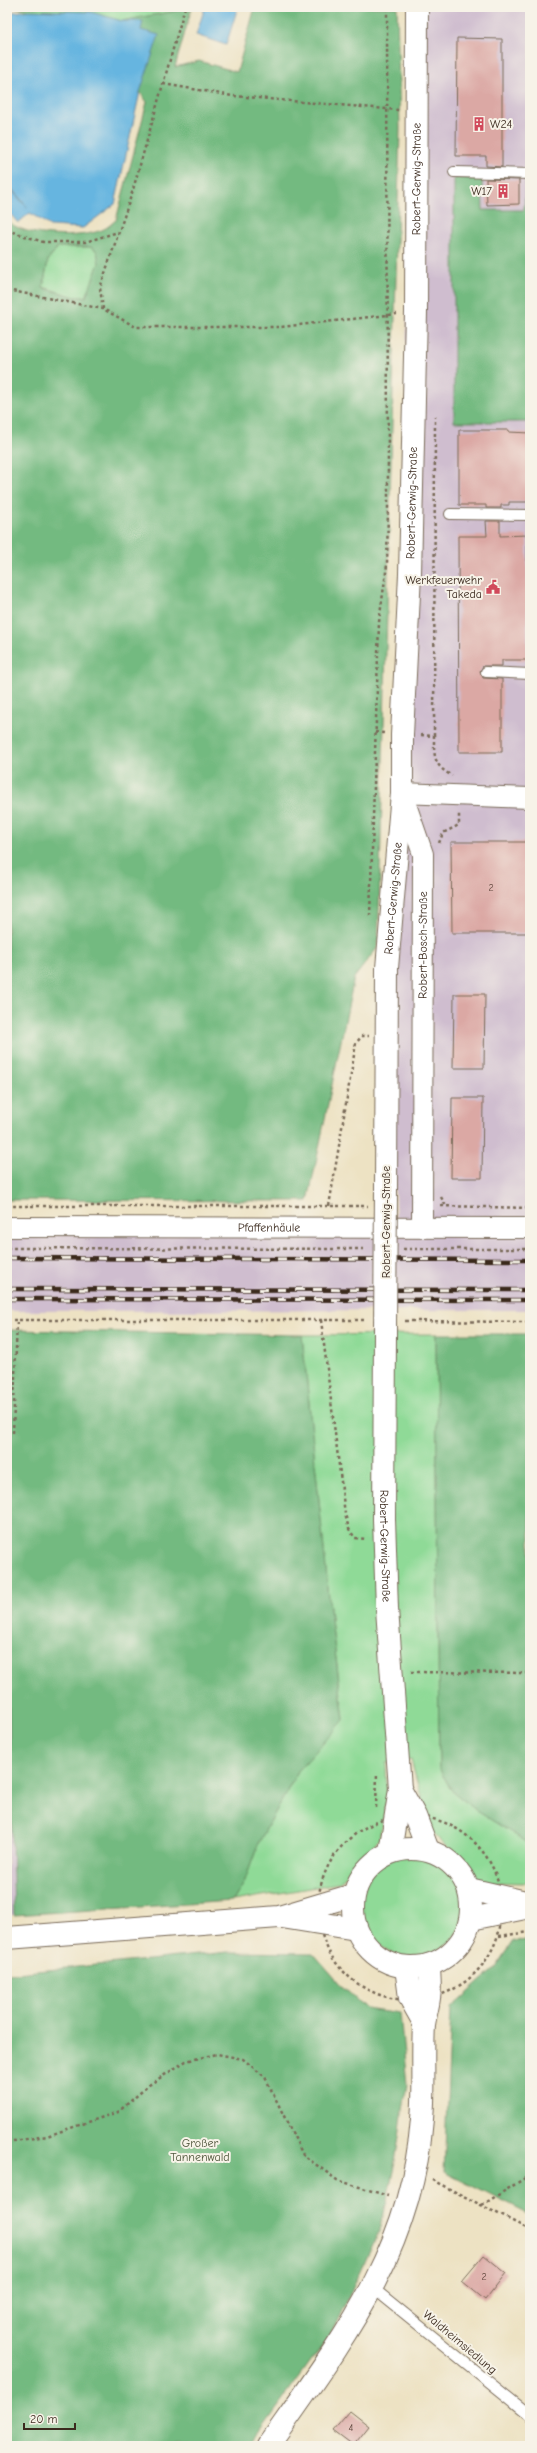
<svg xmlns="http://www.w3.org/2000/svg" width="537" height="2453" viewBox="0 0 537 2453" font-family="'Comic Neue',sans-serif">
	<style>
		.industrial { fill: #cfbdcf }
		.green { fill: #8fda97; stroke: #65825a }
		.forest { fill: #73ba80; stroke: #57724f; fill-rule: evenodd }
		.water { fill: #66b5e0; stroke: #50707f }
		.building { fill: #dba8a4 }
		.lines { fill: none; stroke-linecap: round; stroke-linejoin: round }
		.lane-casing { stroke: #796a58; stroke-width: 12 }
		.street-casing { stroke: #796a58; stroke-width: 22 }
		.secondary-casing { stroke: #796a58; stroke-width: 24 }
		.primary-casing { stroke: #796a58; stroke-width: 24 }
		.path { stroke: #796a58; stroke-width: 2.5; stroke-dasharray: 3 3; stroke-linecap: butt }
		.lane { stroke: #fff; stroke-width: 10 }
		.street { stroke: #fff; stroke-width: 20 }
		.secondary { stroke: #fff; stroke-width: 22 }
		.primary { stroke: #fff; stroke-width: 22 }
		.rail-casing { stroke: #3b2a1e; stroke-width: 4.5 }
		.rail { stroke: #f7f3e8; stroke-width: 3; stroke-dasharray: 9; stroke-linecap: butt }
		.secondary-bridge-casing { stroke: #796a58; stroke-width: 24; stroke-linecap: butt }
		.secondary-bridge { stroke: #fff; stroke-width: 22 }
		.labels { text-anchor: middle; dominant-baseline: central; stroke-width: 4; stroke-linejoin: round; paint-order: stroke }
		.number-label { font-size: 10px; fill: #634a40 }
		.poi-label { font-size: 12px; fill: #3b2a1e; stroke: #f7f3e8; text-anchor: end }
		.street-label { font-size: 12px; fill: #3b2a1e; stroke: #f7f3e8 }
		.park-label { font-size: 12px; fill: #50563c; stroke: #f7f3e8 }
	</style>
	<rect width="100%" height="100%" fill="#f7f3e8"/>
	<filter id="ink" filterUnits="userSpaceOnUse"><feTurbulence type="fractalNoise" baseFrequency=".025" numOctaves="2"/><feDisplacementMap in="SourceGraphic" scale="8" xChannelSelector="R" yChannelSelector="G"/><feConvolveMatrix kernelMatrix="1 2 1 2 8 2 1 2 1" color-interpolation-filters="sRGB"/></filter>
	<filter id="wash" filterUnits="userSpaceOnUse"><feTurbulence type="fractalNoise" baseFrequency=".012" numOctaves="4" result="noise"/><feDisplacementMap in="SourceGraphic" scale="16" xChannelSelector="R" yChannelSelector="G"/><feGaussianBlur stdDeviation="0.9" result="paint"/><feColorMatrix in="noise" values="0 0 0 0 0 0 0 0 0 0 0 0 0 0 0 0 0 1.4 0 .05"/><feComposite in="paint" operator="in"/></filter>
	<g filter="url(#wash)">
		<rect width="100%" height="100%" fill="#ede2c3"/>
		<g class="industrial">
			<polygon points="410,7 530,7 530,1310 7,1311 7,1234 396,1226 387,968 402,793"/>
			<polygon points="7,1643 14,1915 7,1915"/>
		</g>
		<g class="green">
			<polygon points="10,7 182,7 181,10 122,21 91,12 29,10"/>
			<polygon points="58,247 91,247 97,251 99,263 87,297 75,297 43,287 48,260"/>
			<polygon points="436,1334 439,1767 451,1790 477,1811 530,1844 530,1883 481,1882 430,1830 411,1760 386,1763 387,1798 379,1839 339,1883 233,1901 244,1883 259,1842 298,1771 344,1719 332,1628 302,1335"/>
			<circle cx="413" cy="1904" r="53"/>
		</g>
		<g class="forest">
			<path d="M182,7H192L175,67L199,61L237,72L255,7H397L400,129L378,947L354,978L308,1201L7,1200V220C22,238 85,240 106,228C109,226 112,223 116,220L147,102L122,67V21L181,10ZM58,247H91L97,251L99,263L86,297H75L43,288L48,260Z"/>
			<polygon points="526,177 530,177 530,422 454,422 454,178 482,178 483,210 524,210"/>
			<polygon points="7,1330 302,1335 332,1628 344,1720 298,1771 259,1842 244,1883 233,1901 14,1915 7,1643"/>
			<polygon points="436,1334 530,1334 530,1844 477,1811 451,1790 439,1767"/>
			<polygon points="530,1940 530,2215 444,2172 451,2008 495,1969 514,1941"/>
			<polygon points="228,1952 313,1953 341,1985 366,2009 400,2014 407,2084 395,2162 381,2227 334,2329 250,2446 7,2446 7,1974"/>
		</g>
		<g class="water">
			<polygon points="205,7 238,7 226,45 196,35"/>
			<polygon points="29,10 91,12 122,21 143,21 141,30 159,35 140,92 115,204 83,228 50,226 30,213 18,223 7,210 7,185 27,207 7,183 7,13"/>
		</g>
		<g id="blocks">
			<g class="building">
				<polygon points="457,38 502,39 502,167 486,166 486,156 456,156"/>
				<polygon points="486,179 519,180 519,204 487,205"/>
				<polygon points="459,430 509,430 509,432 530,433 530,502 509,502 509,505 501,505 501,508 486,508 486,505 459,505"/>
				<polygon points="486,521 500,521 500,536 527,535 527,660 502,660 502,666 483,666 480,671 483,678 502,679 502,752 459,752 458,536 487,536"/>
				<polygon points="451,842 530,842 530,933 452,933"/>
				<polygon points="454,994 485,994 484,1068 453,1068"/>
				<polygon points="452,1098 483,1098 482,1178 451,1178"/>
				<polygon points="484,2255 506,2273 485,2300 462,2281"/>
				<polygon points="350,2411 369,2426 353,2446 333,2431"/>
			</g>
		</g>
	</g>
	<g filter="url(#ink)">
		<use href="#blocks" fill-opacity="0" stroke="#796a58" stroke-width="1"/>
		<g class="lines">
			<defs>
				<g id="lane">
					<polyline points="454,172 530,174"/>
					<polyline points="450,514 530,515"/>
					<polyline points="486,672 530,674"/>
					<polyline points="373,2288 530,2415"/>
				</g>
				<g id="street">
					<path id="s1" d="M7,1227L530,1228"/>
					<path id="s2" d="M422,1227L423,854L402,793L530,798"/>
				</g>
				<g id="secondary">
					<path id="s3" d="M386,1189L387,968L402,793V735L410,574L416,312L417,7"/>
					<path id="s4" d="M385,1333L384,1519L387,1609L400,1789L390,1852"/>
					<polyline points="400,1789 415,1816 428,1850"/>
					<polyline points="406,1967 410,1998 424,2023"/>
					<path d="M268,2446C341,2342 412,2252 422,2119C425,2088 422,2056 424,2025C425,2016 428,2007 429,1998C431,1988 429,1976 429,1965"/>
				</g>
				<g id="primary">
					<circle cx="412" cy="1908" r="59"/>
					<polyline points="469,1889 530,1903"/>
					<polyline points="282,1917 356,1929"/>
					<polyline points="471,1919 530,1907"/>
					<polyline points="7,1938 279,1917 353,1895"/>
				</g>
			</defs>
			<use href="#lane" class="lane-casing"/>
			<use href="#street" class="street-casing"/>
			<use href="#secondary" class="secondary-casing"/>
			<use href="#primary" class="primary-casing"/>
			<g class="path">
				<polyline points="185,7 132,193 100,288 103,309 136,327 281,327 397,314"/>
				<polyline points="163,84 233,96 398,110"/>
				<polyline points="7,230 43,242 85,242 118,232"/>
				<polyline points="7,290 103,309"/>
				<polyline points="375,732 384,733"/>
				<path d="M421,735L434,736C434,756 433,765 452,776"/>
				<polyline points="434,736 435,416"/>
				<polyline points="439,843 443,833 459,825 459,813"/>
				<polyline points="370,916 379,622 387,565 388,505 387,7"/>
				<polyline points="441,1197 446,1206"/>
				<polyline points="7,1206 368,1206"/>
				<polyline points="329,1206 356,1043 362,1036 369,1036"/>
				<polyline points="441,1206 530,1208"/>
				<polyline points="7,1248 366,1249"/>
				<polyline points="403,1249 530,1249"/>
				<polyline points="7,1320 366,1320"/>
				<polyline points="321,1320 345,1514 349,1529 355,1538 366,1539"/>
				<polyline points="405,1321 530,1322"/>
				<polyline points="13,1433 17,1320"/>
				<polyline points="411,1672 530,1673"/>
				<polyline points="376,1808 377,1772"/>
				<circle cx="410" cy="1908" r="92"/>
				<polyline points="499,1936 530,1932"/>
				<polyline points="7,2142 47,2136 118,2112 149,2085 186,2061 217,2054 243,2059 265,2077 303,2155 337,2180 388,2196"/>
				<polyline points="432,2180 530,2230"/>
				<polyline points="482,2205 530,2175"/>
			</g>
			<use href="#lane" class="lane"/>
			<use href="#street" class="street"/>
			<use href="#secondary" class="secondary"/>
			<use href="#primary" class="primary"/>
			<defs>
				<g id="rail">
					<polyline points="7,1258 530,1260"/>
					<polyline points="7,1289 530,1290"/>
					<polyline points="7,1299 530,1300"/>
				</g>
			</defs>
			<use href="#rail" class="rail-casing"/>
			<use href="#rail" class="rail"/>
			<defs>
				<polyline id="secondary-bridge" points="385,1333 386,1189"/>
			</defs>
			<use href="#secondary-bridge" class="secondary-bridge-casing"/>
			<use href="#secondary-bridge" class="secondary-bridge"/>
		</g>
	</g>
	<defs>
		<symbol id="building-bare" viewBox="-9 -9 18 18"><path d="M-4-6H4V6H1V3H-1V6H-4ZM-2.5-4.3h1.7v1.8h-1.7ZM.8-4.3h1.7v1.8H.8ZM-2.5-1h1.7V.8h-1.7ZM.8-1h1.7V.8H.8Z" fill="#d1495b" stroke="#f7f3e8" stroke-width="2.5" paint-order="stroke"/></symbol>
		<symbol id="civic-bare" viewBox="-9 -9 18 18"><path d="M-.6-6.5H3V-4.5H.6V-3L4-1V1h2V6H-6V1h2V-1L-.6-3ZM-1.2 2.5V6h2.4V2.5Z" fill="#d1495b" stroke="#f7f3e8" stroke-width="2.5" paint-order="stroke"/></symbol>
	</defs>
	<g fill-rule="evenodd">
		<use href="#building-bare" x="469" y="114" width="20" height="20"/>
		<use href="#building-bare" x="493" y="181" width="20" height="20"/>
		<use href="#civic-bare" x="483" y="577" width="20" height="20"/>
	</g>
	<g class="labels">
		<g class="number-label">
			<text x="491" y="888">2</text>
			<text x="484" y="2277">2</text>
			<text x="351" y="2428">4</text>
		</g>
		<g class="poi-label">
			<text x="490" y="124" text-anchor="start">W24</text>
			<text x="492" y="191">W17</text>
			<text x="482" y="580">Werkfeuerwehr<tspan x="482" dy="14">Takeda</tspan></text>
		</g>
		<g class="street-label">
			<text stroke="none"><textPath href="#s3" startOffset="1011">Robert-Gerwig-Straße</textPath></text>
			<text stroke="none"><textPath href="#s3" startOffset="687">Robert-Gerwig-Straße</textPath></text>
			<text stroke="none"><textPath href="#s3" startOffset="291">Robert-Gerwig-Straße</textPath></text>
			<text stroke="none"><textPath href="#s2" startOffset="282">Robert-Bosch-Straße</textPath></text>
			<text transform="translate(386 1222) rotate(-90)">Robert-Gerwig-Straße</text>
			<text stroke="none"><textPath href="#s1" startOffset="262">Pfaffenhäule</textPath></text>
			<text stroke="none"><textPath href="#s4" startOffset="213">Robert-Gerwig-Straße</textPath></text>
			<text transform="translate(460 2342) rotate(40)">Waldheimsiedlung</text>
		</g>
		<g class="park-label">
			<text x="200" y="2143">Großer<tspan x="200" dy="14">Tannenwald</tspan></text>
		</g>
	</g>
	<rect width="537" height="2453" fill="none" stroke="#f7f3e8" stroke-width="24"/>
	<path d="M24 2423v6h51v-6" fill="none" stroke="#3b2a1e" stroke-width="2"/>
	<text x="30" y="2423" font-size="12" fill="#3b2a1e" stroke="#f7f3e8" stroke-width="3" paint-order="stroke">20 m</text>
</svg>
